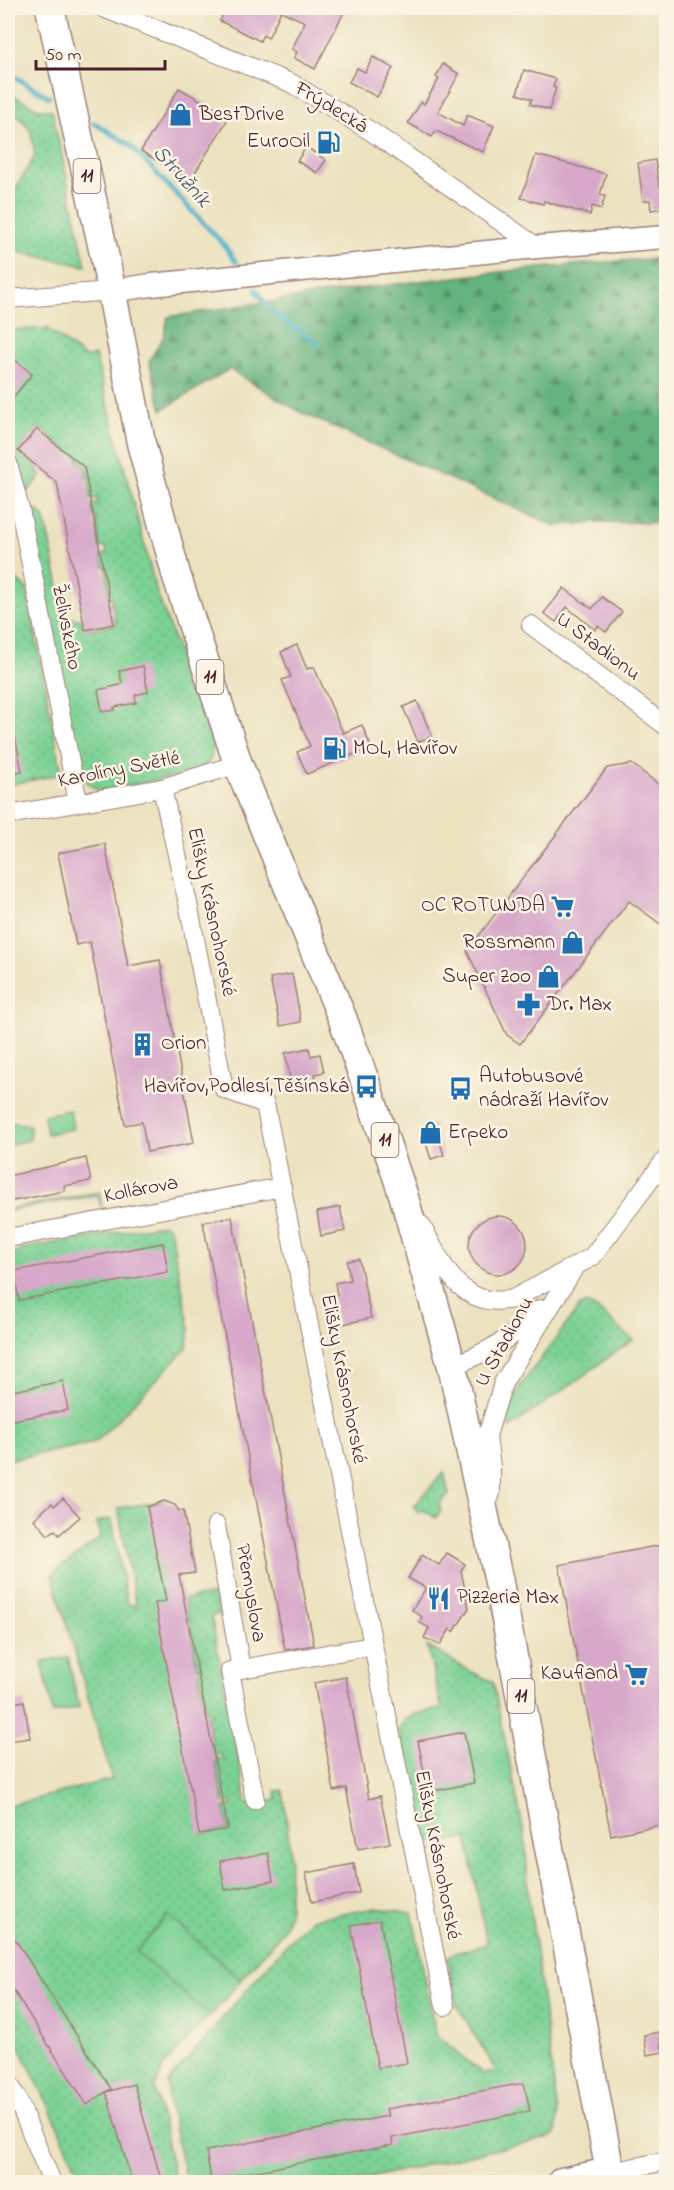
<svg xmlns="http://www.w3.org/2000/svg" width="674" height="2190" viewBox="0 0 674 2190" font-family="'Indie Flower',sans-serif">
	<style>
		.grass { fill: url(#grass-dots); stroke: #637860; stroke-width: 1.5 }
		.forest { fill: url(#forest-firs); stroke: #586954; stroke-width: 1.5 }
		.pitch { fill: #7cd194; stroke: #637860; stroke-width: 1.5 }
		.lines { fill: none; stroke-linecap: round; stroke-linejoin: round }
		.stream { stroke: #46adc6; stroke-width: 5 }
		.building { fill: #d7a8ca }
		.minor-casing { stroke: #9b8076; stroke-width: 20 }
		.tertiary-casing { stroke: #9b8076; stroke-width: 25 }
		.primary-casing { stroke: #9b8076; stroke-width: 31 }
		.minor { stroke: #fff; stroke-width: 18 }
		.tertiary { stroke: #fff; stroke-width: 22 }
		.primary { stroke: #fff; stroke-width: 28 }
		.labels { text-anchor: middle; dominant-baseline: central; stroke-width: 5; stroke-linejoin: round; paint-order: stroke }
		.shield { fill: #fcf5e5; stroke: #7f5f63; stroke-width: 1.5 }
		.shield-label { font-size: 20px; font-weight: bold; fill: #4a1f2b }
		.street-label { font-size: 21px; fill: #4a1f2b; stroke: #fcf5e5 }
		.poi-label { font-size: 21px; fill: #4a1f2b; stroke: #fcf5e5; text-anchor: start }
		.water-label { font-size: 22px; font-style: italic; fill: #485869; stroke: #fcf5e5 }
	</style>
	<defs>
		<pattern id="grass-dots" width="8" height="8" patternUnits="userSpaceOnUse" patternTransform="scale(1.5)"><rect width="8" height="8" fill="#7cd194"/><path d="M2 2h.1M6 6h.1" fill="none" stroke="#6db380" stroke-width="1.8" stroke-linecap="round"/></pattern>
		<pattern id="forest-firs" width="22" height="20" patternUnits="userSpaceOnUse" patternTransform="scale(1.5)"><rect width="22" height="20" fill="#65b37e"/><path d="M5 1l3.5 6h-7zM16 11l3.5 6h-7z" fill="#559167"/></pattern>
	</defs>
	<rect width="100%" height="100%" fill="#fcf5e5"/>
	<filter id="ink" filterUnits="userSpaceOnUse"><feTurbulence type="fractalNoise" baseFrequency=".0167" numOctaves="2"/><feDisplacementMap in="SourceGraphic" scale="12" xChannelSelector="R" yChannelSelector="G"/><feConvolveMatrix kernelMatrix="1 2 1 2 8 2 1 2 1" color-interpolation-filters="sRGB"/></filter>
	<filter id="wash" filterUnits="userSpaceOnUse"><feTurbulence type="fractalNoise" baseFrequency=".008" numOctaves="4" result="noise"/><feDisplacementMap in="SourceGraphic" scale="24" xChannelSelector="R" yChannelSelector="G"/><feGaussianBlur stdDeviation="1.35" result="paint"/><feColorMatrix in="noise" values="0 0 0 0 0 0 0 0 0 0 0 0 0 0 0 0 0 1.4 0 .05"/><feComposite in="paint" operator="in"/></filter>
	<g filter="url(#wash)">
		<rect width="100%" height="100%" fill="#ece2c0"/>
		<g class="grass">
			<path d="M8,93L39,109L52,110L86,266L8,250V202L35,156C31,131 32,123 8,111Z"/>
			<path d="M48,329L86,358L95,355L157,593L213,745L211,759L201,771L102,791C89,787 83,779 77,768L29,515L35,510L39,511L45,519L65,617L84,620L86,630L114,625L116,623L113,606L111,603L113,602L112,597H109L106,566H103L101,555L107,554L106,547L100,548L96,517H94L92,505L98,504L97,498L91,499L89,477H87L85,467L77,460L78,458L53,441L54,439L39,427L19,451L38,467L36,470L41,474L37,479L38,480L27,492L10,495L8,497V330Z"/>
			<polygon points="8,572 27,589 62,774 8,785"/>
			<polygon points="70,1110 73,1129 47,1134 44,1115"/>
			<polygon points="8,1122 30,1125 30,1140 8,1145"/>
			<polygon points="100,1192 102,1209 97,1195 8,1211 8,1209"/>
			<path d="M165,1224L170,1228L190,1329L187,1348L98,1440L89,1444L8,1460V1350L14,1338L15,1330C12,1312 3,1281 8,1263C9,1255 18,1251 26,1248Z"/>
			<polygon points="587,1303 601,1312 633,1340 510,1428 508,1413 519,1388 580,1306"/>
			<polygon points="444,1472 449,1495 443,1499 439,1506 441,1510 436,1518 423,1510 418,1513 414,1506"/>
			<polygon points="164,1501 148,1508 167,1578 165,1649 200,1834 229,1829 224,1807 232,1805 231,1801 224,1803 215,1760 222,1758 222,1754 214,1755 207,1716 212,1714 212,1711 206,1711 198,1672 201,1671 200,1667 197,1667 190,1620 188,1620 184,1599 215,1594 219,1614 211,1616 247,1804 277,1799 276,1791 283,1790 290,1849 289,1913 287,1922 278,1937 163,2067 155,2087 175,2182 82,2182 47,2102 8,2024 8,1806 112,1779 52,1574 100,1538 97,1522 109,1519 112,1521 127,1603 136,1607 118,1508"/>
			<path d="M427,1646L468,1670L493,1682L525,1837L529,1899L558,2114L556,2132L551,2137L350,2182H186L168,2098V2082L282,1949L311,1919L376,1908L412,1913L436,2035L481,2072L482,2074L497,2071L457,2006L448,1958L452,1954L487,1944L467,1838C446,1840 422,1854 417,1824L422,1823L419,1811H414L399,1731C403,1712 426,1712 442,1709Z"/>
		</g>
		<path class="forest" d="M666,258V523L596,522L555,526L300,412L229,369L162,410L149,361L164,336L168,317C334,291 499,268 666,258Z"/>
		<g class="pitch">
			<polygon points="68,1657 79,1708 53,1713 42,1662"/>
			<polygon points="168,1915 241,1980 210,2016 136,1952"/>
		</g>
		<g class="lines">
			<g class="stream">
				<polyline points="8,73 49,97"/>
				<polyline points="94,123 130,145 224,245 236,262"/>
				<polyline points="256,290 271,311 318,344"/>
			</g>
		</g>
		<g id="blocks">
			<g class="building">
				<polygon points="226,8 346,8 315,69 294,58 297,52 292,49 305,22 281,11 268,38 263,35 260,41 220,21"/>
				<polygon points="373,57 393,68 377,97 349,82 357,68 365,72"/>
				<polygon points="443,64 459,74 438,112 463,126 467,115 494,126 483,152 436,131 432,137 408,123 421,102 424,104 439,79 436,77"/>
				<polygon points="524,70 556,79 553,87 556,88 549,110 530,104 532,99 517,94"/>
				<polygon points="179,88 229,117 190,181 141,151"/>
				<polygon points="306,147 326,160 317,173 297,161"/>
				<polygon points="536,155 606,174 600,195 605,196 601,209 592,206 590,215 544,201 543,204 521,198"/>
				<polygon points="655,160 659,185 666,184 666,208 651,210 650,200 643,201 638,163"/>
				<polygon points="8,354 32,374 8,404"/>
				<polygon points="37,429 84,467 114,624 85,630 57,483 18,451"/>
				<polygon points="564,588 592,609 602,597 622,612 606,632 598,626 595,630 567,607 556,622 544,613"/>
				<polygon points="297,645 307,669 314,667 343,733 362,725 371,747 307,774 297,752 310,746 282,680 291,677 281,652"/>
				<polygon points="143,666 148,692 135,695 136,703 114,707 115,710 102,712 98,690 120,685 122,683 119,671"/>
				<polygon points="417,701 432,736 418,742 403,707"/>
				<polygon points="14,731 22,771 8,774 8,732"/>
				<polygon points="632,764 666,790 666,928 629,901 520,1044 507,1035 467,951 607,768"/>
				<polygon points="105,844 128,966 160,960 194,1143 147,1152 142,1122 125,1125 90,942 76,945 58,853"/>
				<polygon points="292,974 301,1022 280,1026 270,978"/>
				<polygon points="309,1048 311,1056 320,1054 324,1072 315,1074 316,1082 292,1087 285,1053"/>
				<polygon points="434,1124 444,1155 431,1159 421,1128"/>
				<polygon points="86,1158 91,1181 64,1186 65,1191 8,1202 8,1176"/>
				<polygon points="340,1207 345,1231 321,1236 317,1212"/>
				<circle cx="498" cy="1245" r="29"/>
				<polygon points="232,1217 314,1645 285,1650 203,1222"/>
				<polygon points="163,1243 168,1272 19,1300 14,1271"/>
				<polygon points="359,1259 371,1318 338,1325 332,1296 337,1295 335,1283 350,1280 347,1261"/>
				<polygon points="63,1381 68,1410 8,1421 8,1392"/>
				<polygon points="63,1498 80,1517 59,1535 55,1530 48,1535 34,1519 52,1503 54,1506"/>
				<polygon points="164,1501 175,1505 179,1511 183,1510 195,1573 179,1575 228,1829 199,1834 155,1603 166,1601 147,1507"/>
				<polygon points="666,1544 666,1824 611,1835 559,1565"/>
				<polygon points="447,1553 465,1564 461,1571 469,1608 454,1632 450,1629 440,1645 424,1638 429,1628 419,1622 422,1617 412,1610 426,1588 408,1578 422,1555 439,1565"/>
				<polygon points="346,1677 369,1799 380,1796 390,1843 358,1849 346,1788 334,1791 314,1683"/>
				<polygon points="24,1701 30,1738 8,1741 8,1704"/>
				<polygon points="464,1732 474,1783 428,1792 418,1741"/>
				<polygon points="268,1853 273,1881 225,1890 220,1861"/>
				<polygon points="354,1864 359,1893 312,1902 306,1873"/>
				<polygon points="380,1920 407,2063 378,2068 351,1925"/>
				<polygon points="8,1928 111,2089 106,2092 134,2084 160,2176 132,2182 106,2092 87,2105 8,1982"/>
				<polygon points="659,2032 663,2052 647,2055 644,2035"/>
				<polygon points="524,2083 530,2111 392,2138 393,2145 211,2180 206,2151 388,2116 386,2109"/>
			</g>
		</g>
	</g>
	<g filter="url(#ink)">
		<use href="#blocks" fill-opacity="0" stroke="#9b8076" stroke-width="1.5"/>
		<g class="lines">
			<defs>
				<g id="minor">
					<polyline points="103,8 291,83 372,132 537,247"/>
					<polyline points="8,299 111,291"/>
					<polyline points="8,463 20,509 78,802"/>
					<polyline points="531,625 666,726"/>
					<polyline points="162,788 189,908 224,1089 265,1104 445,2006"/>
					<polyline points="8,815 162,788 238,764"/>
					<path d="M421,1225C443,1264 459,1310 513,1299L592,1257L666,1159"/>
					<polyline points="8,1238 282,1187"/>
					<path d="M452,1366C486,1353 516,1337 540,1309"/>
					<polyline points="488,1501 491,1493 491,1467 487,1436 503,1383 573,1270"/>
					<polyline points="216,1525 241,1669"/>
					<polyline points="255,1800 230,1671 372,1646"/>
					<polyline points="8,2082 16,2096 52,2182"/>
					<polyline points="612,2181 610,2172 666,2161"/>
				</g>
				<polyline id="tertiary" points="111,291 151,285 537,247 666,237"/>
				<polyline id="primary" points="50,8 105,258 141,443 176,574 238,764 343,1020 367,1087 403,1194 452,1366 499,1582 610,2172 562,2182"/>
			</defs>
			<use href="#minor" class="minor-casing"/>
			<use href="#tertiary" class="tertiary-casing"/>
			<use href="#primary" class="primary-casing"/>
			<use href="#minor" class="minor"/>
			<use href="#tertiary" class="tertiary"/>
			<use href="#primary" class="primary"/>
		</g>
	</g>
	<defs>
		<symbol id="shop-bare" viewBox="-9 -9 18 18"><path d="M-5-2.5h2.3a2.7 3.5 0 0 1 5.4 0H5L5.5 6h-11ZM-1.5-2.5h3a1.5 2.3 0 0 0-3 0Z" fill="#1f6fb2" stroke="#fcf5e5" stroke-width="2.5" paint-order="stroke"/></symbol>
		<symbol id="fuel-bare" viewBox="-9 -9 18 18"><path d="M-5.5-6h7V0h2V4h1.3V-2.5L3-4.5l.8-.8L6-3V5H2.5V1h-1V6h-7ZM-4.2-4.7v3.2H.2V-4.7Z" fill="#1f6fb2" stroke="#fcf5e5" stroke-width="2.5" paint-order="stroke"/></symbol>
		<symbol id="supermarket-bare" viewBox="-9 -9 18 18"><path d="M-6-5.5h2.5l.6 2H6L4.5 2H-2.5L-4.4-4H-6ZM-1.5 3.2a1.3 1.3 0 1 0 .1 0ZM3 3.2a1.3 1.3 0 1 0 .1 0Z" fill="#1f6fb2" stroke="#fcf5e5" stroke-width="2.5" paint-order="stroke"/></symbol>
		<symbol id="pharmacy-bare" viewBox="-9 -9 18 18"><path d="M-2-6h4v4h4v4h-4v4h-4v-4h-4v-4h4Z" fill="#1f6fb2" stroke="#fcf5e5" stroke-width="2.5" paint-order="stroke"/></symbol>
		<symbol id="building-bare" viewBox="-9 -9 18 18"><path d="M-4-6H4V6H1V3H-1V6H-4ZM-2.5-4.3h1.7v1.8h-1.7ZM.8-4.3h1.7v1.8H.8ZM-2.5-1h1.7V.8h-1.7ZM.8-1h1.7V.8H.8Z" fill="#1f6fb2" stroke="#fcf5e5" stroke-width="2.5" paint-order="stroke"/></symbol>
		<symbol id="bus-bare" viewBox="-9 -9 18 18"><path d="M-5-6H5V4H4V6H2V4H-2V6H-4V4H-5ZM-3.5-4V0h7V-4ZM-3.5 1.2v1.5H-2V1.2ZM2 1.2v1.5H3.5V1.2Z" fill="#1f6fb2" stroke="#fcf5e5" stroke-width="2.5" paint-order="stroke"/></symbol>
		<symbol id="restaurant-bare" viewBox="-9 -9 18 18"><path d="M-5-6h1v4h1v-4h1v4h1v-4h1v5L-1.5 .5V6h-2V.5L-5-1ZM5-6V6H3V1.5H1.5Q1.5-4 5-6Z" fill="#1f6fb2" stroke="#fcf5e5" stroke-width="2.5" paint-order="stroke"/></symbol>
	</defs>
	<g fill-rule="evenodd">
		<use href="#shop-bare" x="164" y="98" width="33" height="33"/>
		<use href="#fuel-bare" x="312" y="126" width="33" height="33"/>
		<use href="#fuel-bare" x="318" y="732" width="33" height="33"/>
		<use href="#supermarket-bare" x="546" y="890" width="33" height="33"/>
		<use href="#shop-bare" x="556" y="926" width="33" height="33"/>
		<use href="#shop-bare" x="532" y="960" width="33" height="33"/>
		<use href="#pharmacy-bare" x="512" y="988" width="33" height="33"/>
		<use href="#building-bare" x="126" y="1028" width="33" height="33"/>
		<use href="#bus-bare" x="350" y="1070" width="33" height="33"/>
		<use href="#bus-bare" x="444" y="1072" width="33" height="33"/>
		<use href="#shop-bare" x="414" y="1116" width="33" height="33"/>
		<use href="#restaurant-bare" x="422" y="1582" width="33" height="33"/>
		<use href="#supermarket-bare" x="620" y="1658" width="33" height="33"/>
	</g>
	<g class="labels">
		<g class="shield">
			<rect x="73.5" y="159" width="27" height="34" rx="4.5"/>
			<rect x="196.5" y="660" width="27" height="34" rx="4.5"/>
			<rect x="371.5" y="1123" width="27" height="34" rx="4.5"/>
			<rect x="507.5" y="1679" width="27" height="34" rx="4.5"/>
		</g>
		<g class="shield-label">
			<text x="87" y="176">11</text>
			<text x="210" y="677">11</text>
			<text x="385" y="1140">11</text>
			<text x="521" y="1696">11</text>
		</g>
		<g class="street-label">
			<text transform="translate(331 108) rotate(31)">Frýdecká</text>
			<text transform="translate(66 627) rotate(79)">Želivského</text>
			<text transform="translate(598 647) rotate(37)">U Stadionu</text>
			<text transform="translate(119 770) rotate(-11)">Karolíny Světlé</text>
			<text transform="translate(211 912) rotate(78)">Elišky Krásnohorské</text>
			<text transform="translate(141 1190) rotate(-11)">Kollárova</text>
			<text transform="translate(505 1342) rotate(-61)">U Stadionu</text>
			<text transform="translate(343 1379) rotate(79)">Elišky Krásnohorské</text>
			<text transform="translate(250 1593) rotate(80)">Přemyslova</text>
			<text transform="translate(437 1855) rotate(79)">Elišky Krásnohorské</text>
		</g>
		<g class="poi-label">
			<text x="199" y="115">BestDrive</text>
			<text x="310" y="142" text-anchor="end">EuroOil</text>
			<text x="353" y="749">MOL, Havířov</text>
			<text x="545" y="906" text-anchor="end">OC ROTUNDA</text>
			<text x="555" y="943" text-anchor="end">Rossmann</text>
			<text x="531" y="977" text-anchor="end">Super zoo</text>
			<text x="547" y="1005">Dr. Max</text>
			<text x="161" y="1044">Orion</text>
			<text x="479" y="1077">Autobusové<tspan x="479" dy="24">nádraží Havířov</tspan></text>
			<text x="349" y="1087" text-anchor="end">Havířov,Podlesí,Těšínská</text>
			<text x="448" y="1133">Erpeko</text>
			<text x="457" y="1598">Pizzeria Max</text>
			<text x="618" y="1674" text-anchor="end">Kaufland</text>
		</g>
		<g class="water-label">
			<text transform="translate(181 177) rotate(48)">Stružník</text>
		</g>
	</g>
	<rect width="674" height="2190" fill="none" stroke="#fcf5e5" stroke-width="30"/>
	<path d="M36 60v9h129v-9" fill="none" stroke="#4a1f2b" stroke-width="3"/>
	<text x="45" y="60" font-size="18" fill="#4a1f2b" stroke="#fcf5e5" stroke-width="4.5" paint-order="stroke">50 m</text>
</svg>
